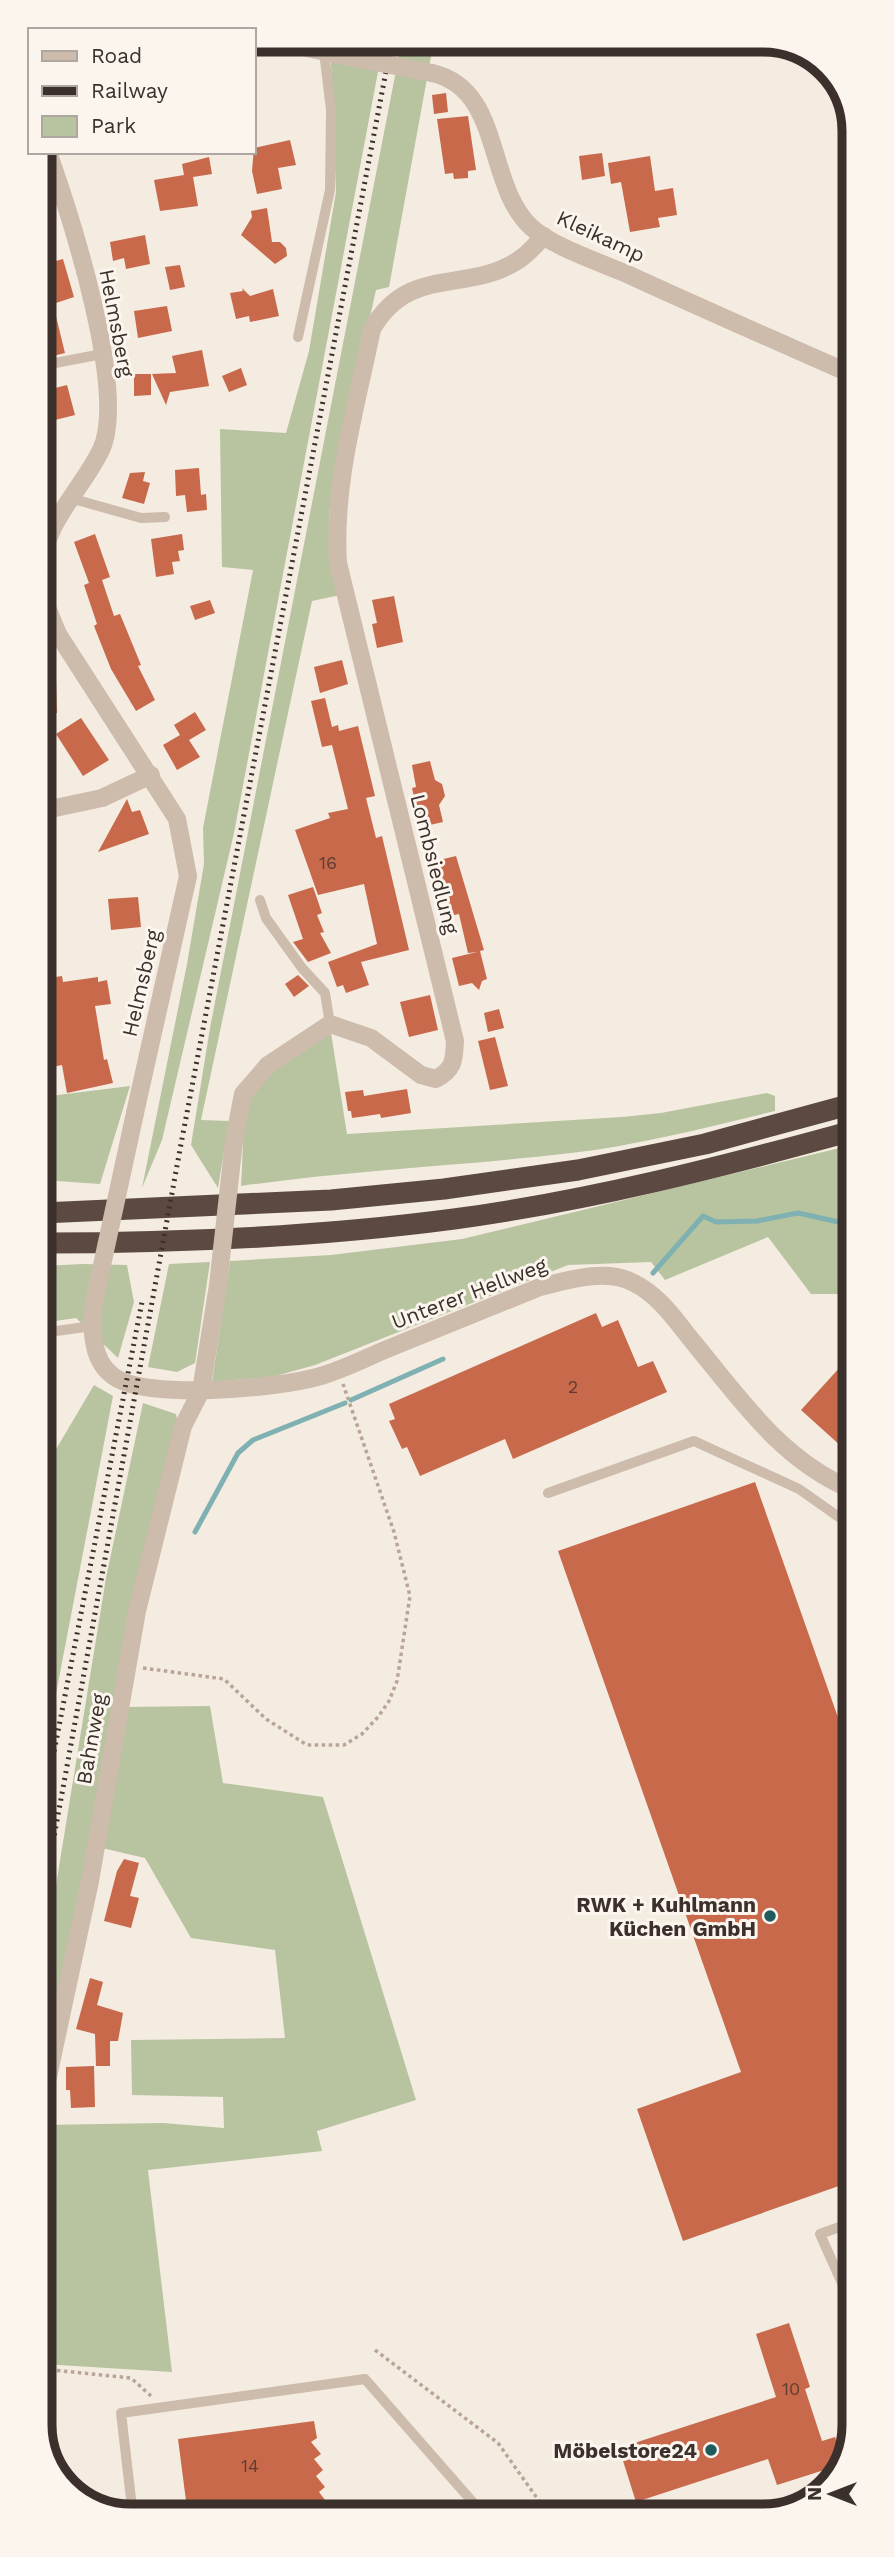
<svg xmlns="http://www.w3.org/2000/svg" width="894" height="2557" viewBox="0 0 894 2557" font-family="'Work Sans',sans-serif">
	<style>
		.green { fill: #b8c4a0 }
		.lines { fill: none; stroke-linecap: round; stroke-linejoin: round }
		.stream { stroke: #7fb0b2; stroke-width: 5 }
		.building { fill: #c8694b }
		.path { stroke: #b9a596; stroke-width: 3.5; stroke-dasharray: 3.5 3.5; stroke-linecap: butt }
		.lane { stroke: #cdbbac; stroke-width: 10 }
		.street { stroke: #cdbbac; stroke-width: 18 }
		.highway { stroke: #5c4a42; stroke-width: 21 }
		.rail { stroke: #3b302b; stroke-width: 5; stroke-dasharray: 2 5; stroke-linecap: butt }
		.street-bridge { stroke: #cdbbac; stroke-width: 18 }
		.poi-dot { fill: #1f5a5e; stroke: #fbf5ee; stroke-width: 2.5 }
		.labels { text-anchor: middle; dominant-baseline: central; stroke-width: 6; stroke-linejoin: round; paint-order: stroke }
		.number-label { font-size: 18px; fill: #5e3e33 }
		.street-label { font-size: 21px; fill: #3b302b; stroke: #fbf5ee }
		.poi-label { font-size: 21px; font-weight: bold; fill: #3b302b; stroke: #fbf5ee; text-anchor: end }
		.rim { fill: none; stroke: #3b302b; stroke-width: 9 }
	</style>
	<rect width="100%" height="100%" fill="#f4ebe1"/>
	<g class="green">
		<polygon points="330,40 384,40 234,833 162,1140 142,1188 187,964 204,864 203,828 253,570 222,567 220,429 286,433 309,351 336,192"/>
		<polygon points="402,40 434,40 389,287 376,290 332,488 329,517 340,595 312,601 201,1120 229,1121 218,1188 191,1145 210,1028"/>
		<path d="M331,1033L347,1134L622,1117L661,1113L767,1093L775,1096V1111C708,1127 639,1145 571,1153C461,1166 350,1170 241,1186C243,1164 242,1128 247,1109C256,1072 302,1051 331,1033Z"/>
		<polygon points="130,1086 100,1184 42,1180 42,1097"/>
		<polygon points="852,1145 852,1294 811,1294 768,1237 665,1280 651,1262 568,1265 315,1365 272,1377 212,1382 230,1261 331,1255 462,1239"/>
		<polygon points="210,1262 195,1363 177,1372 148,1367 169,1264"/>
		<polygon points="83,1264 127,1265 134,1302 118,1358 76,1318 42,1323 42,1266"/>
		<polygon points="94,1385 113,1396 42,1767 42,1473"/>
		<polygon points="143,1403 176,1414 178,1423 43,2069 43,1965 106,1578"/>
		<polygon points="210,1706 223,1783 323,1797 416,2100 317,2131 322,2151 148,2170 172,2372 43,2364 43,2125 163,2123 224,2128 223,2097 132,2095 131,2040 285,2038 275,1950 191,1938 145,1858 102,1848 124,1707"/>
	</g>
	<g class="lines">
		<g class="stream">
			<polyline points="653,1273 703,1216 716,1222 757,1221 798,1213 852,1225"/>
			<polyline points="351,1400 443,1359"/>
			<polyline points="195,1532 238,1453 253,1440 345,1403"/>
		</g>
	</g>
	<g class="building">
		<polygon points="446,93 448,112 434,114 432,95"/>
		<polygon points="468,116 476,170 468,171 468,178 454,179 453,173 445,174 437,119"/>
		<polygon points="290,140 296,165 278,168 282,189 257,194 252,171 254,148"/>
		<polygon points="602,153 605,176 582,180 579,156"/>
		<polygon points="650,156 655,191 673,188 677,215 658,218 660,227 630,232 621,182 611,184 608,163"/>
		<polygon points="209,157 212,174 193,177 198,206 160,211 154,180 184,175 182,164"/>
		<polygon points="267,208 272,242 280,242 286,248 287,256 275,264 241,235 252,217 251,211"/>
		<polygon points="145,235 150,264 126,269 124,258 113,261 110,242"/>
		<polygon points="63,259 74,297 53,304 65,353 41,359 41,265"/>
		<polygon points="180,265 185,287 170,290 165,267"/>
		<polygon points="242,288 250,296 273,289 279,316 250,322 249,316 236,319 230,293 243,291"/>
		<polygon points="167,306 172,331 138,338 134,311"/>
		<polygon points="202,350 209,386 170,392 166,405 152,374 176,373 172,356"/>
		<polygon points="241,368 247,385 229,392 222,376"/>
		<polygon points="134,374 151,374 151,395 134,396"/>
		<polygon points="67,385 75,415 51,421 43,391"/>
		<polygon points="199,468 201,495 206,494 207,510 187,512 185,495 176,496 175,470"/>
		<polygon points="145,472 143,481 150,483 144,504 122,498 130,473"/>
		<polygon points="95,534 110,577 102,580 114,616 120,614 141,665 138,666 155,700 136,711 111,669 94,626 97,624 84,585 89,583 74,542"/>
		<polygon points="182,534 184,550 178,551 180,561 172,562 174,574 156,577 151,539"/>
		<polygon points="394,596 403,642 377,648 372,624 377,623 372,600"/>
		<polygon points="210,600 215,613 195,620 190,606"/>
		<polygon points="342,660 348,684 320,693 314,667"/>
		<polygon points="41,678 56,678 57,713 41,713"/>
		<polygon points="325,698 332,727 338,725 339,731 358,726 375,796 366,798 376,838 382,836 409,950 361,962 369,985 346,993 343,985 337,987 328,962 377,944 364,884 318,895 295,830 330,818 328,813 348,809 332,745 322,747 311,701"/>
		<polygon points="195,712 206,730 189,740 200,757 177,770 163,745 180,735 174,725"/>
		<polygon points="81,718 109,760 83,776 56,734"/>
		<polygon points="430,761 435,780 442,784 445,796 439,805 443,822 421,827 412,788 416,787 412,765"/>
		<polygon points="127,799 132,812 140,810 149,834 98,852"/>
		<polygon points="456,856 484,950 480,951 487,979 482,981 479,990 472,983 459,986 452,958 477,952 468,953 459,914 441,918 435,894 443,892 435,861"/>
		<polygon points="313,887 322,913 317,915 324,932 320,933 331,953 308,962 293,942 303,939 288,895"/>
		<polygon points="138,897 141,927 111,930 108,899"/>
		<polygon points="298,975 309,986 294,997 285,984"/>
		<polygon points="62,976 63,982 98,977 98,982 107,980 111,1004 95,1006 104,1060 107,1059 113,1083 67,1093 62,1065 42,1069 42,1048 56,1045 43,979"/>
		<polygon points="430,995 438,1030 409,1037 400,1002"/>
		<polygon points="499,1009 504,1028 488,1032 484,1013"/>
		<polygon points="495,1037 508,1086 490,1090 478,1041"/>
		<polygon points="407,1089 411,1113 381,1118 380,1114 352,1118 351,1111 348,1111 345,1092 363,1090 364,1096"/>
		<polygon points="596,1313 602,1327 618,1320 638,1367 653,1361 667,1392 513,1459 505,1439 420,1476 407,1447 402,1449 389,1421 395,1419 389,1404"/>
		<polygon points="852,1354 852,1435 842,1447 801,1410"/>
		<polygon points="755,1482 853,1760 853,2181 683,2241 637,2109 741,2072 558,1551"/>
		<polygon points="124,1859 139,1863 130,1896 139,1898 131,1928 104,1921 117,1871"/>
		<polygon points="90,1978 103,1982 97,2005 123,2013 118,2041 110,2041 110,2066 96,2066 95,2034 76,2029"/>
		<polygon points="94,2066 95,2107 71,2108 70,2090 66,2090 66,2067"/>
		<polygon points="789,2323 810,2387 805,2389 822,2441 835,2437 839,2449 847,2446 840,2465 777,2485 768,2459 636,2502 619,2448 776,2397 756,2334"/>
		<polygon points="314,2421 317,2438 311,2442 321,2454 314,2459 323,2470 316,2476 325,2487 319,2492 337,2516 188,2516 178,2439"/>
	</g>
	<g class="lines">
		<g class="path">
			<polyline points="143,1668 224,1679 266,1719 307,1745 344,1745 362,1734 378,1717 389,1701 397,1681 410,1596 394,1532 343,1384"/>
			<polyline points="375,2350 498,2443 549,2515"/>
			<polyline points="43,2369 131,2378 151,2396"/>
		</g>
		<g class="lane">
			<polyline points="298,337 330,190 331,110 324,52"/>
			<polyline points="45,365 102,354"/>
			<polyline points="70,498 141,518 165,517"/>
			<polyline points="260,900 266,918 302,968 325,993 330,1024"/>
			<polyline points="42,1333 92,1326"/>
			<polyline points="548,1493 694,1441 799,1489 853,1527"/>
			<polyline points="853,2222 820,2234 854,2310"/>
			<polyline points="133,2516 121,2413 365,2379 484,2515"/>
		</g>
		<g class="street">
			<polyline points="272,40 339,55"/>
			<path d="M432,73C503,89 485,184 531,227C553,247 599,262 627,274C701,308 776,341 851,374"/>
			<path d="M41,569C44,523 82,489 101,450C128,392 70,214 48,152"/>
			<polyline points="41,593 58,634 177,819 188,876 135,1113"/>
			<polyline points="41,811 102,798 151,775"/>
			<path d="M234,1141L243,1094L268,1065L330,1024L371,1038L421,1075L436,1079C454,1069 454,1061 455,1041L338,563C333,483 356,408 372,329C410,263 468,295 520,259C529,253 537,243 544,236"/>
			<path d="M94,1302C91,1326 91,1360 113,1376C145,1401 278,1388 317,1377C343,1370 367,1357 392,1347C441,1327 491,1307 540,1287C568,1280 607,1268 634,1283C660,1296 676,1321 694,1343C740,1399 783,1462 853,1490"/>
			<polyline points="43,2100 90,1881 137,1611 183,1426 201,1391 218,1285"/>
			<polyline points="783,2514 789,2511"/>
		</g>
		<g class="highway">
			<polyline points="42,1213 331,1200 444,1189 578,1170 705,1144 852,1104"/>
			<path d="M42,1243C179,1243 318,1237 454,1219C589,1201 721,1167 852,1131"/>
		</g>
		<g class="rail">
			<polyline points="42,1813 142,1302"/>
			<polyline points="43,1897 181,1144 392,40"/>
		</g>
		<g class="street-bridge">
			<polyline points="339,55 432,73"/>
			<polyline points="218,1285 234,1141"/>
			<polyline points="94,1302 135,1113"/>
		</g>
	</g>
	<g class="poi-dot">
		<circle cx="770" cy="1916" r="7"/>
		<circle cx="711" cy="2450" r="7"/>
	</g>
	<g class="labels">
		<g class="number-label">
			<text x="328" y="862">16</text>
			<text x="573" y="1386">2</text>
			<text x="791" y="2388">10</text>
			<text x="250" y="2465">14</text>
		</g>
		<g class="street-label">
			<text transform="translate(601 236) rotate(25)">Kleikamp</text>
			<text transform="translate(117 323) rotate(79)">Helmsberg</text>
			<text transform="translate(435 864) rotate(76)">Lombsiedlung</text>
			<text transform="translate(141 983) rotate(-77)">Helmsberg</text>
			<text transform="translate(469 1293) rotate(-21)">Unterer Hellweg</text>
			<text transform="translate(91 1739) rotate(-80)">Bahnweg</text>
		</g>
		<g class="poi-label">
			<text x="756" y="1904">RWK + Kuhlmann<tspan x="756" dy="24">Küchen GmbH</tspan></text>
			<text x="697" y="2450">Möbelstore24</text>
		</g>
	</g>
	<path d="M0 0H894V2557H0ZM131 52H763A79 79 0 0 1 842 131V2425A79 79 0 0 1 763 2504H131A79 79 0 0 1 52 2425V131A79 79 0 0 1 131 52Z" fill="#fbf5ee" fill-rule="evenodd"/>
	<path class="rim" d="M131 52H763A79 79 0 0 1 842 131V2425A79 79 0 0 1 763 2504H131A79 79 0 0 1 52 2425V131A79 79 0 0 1 131 52Z"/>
	<rect x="28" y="28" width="228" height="126" fill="#fbf5ee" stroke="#aea6a0" stroke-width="2"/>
	<rect x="42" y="51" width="35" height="10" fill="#cdbbac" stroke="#aea6a0" stroke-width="2"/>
	<text x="91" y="63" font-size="21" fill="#3b302b">Road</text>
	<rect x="42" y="86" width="35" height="10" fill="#3b302b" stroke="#aea6a0" stroke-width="2"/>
	<text x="91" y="98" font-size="21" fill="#3b302b">Railway</text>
	<rect x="42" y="116" width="35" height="21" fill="#b8c4a0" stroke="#aea6a0" stroke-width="2"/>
	<text x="91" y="133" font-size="21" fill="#3b302b">Park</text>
	<g transform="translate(831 2494) rotate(270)" stroke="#fbf5ee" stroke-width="5" paint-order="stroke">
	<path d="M0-5L12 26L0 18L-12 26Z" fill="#3b302b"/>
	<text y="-10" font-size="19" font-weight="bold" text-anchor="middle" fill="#3b302b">N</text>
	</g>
</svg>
